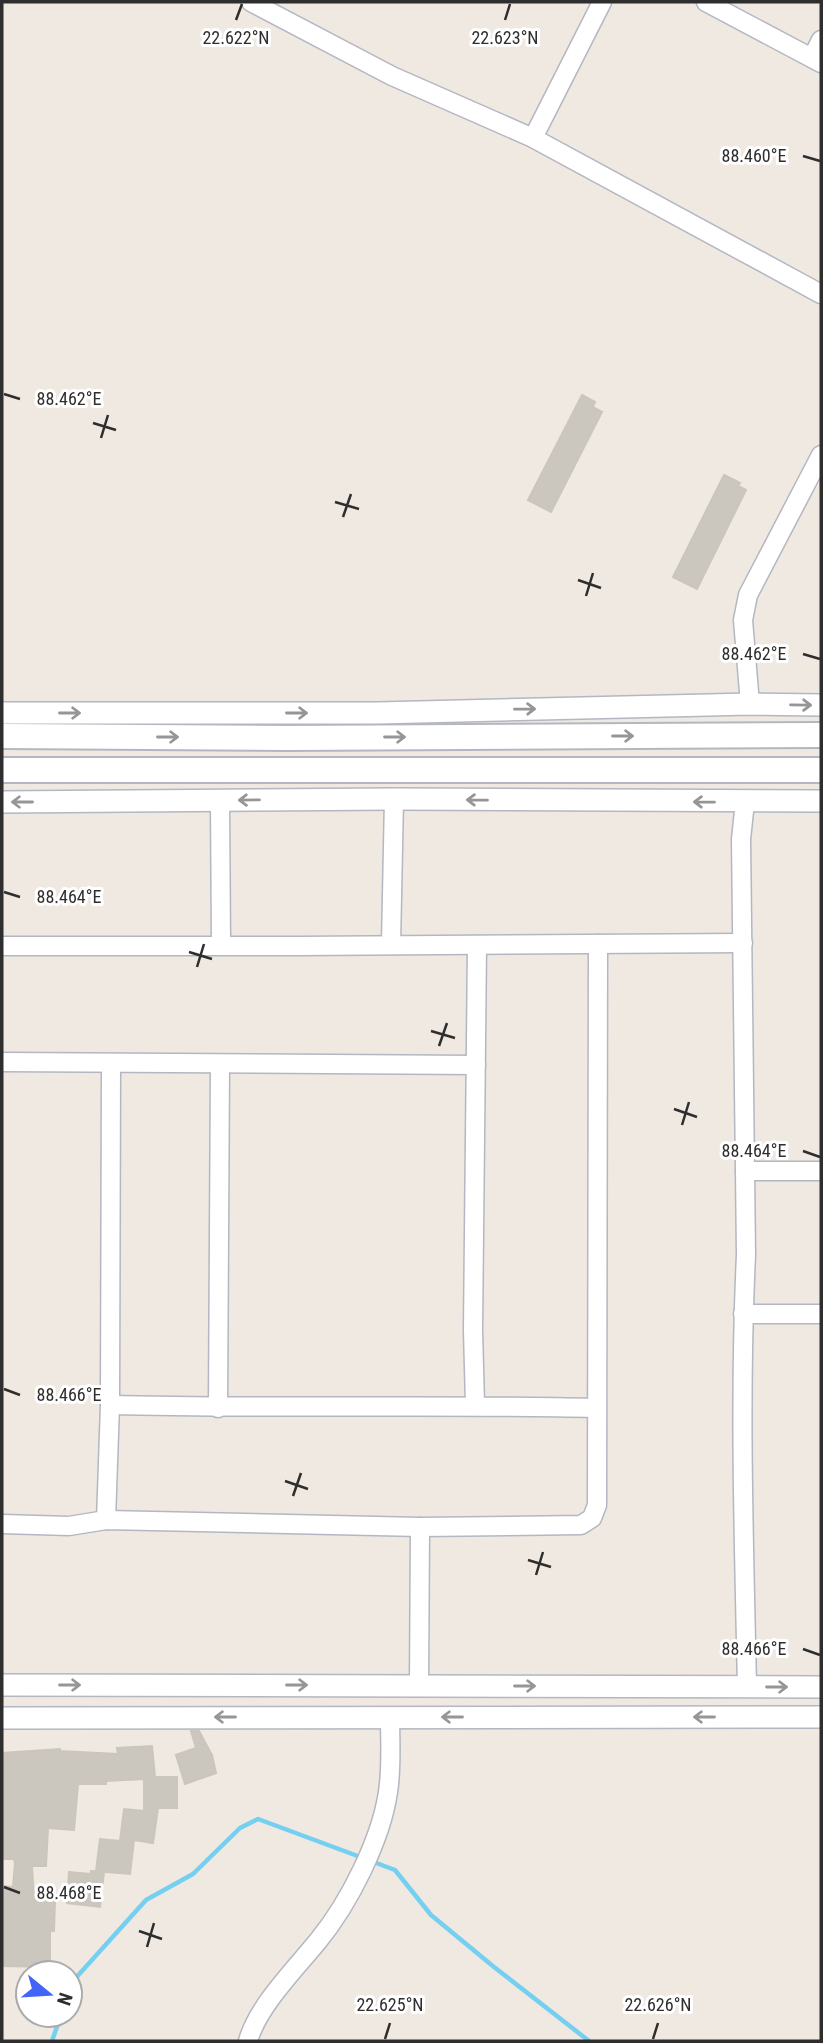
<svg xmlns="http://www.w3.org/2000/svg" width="823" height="2043" viewBox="0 0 823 2043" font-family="'Roboto Condensed',sans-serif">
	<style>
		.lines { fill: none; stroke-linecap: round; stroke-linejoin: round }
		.stream { stroke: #75cff0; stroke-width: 4.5 }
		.building { fill: #cbc7bf; stroke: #cbc5ba; stroke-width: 2 }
		.minor-casing { stroke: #b4b7c1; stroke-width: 21 }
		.tertiary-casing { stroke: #b4b7c1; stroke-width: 24 }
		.secondary-casing { stroke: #b4b7c1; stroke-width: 28 }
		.minor { stroke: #fff; stroke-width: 18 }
		.tertiary { stroke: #fff; stroke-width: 21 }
		.secondary { stroke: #fff; stroke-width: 24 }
		.oneway { stroke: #969696 }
		.ticks { fill: none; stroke: #2e2e2e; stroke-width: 2.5 }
		.ticks-label { font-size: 18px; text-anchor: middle; fill: #2e2e2e; stroke: #fff; stroke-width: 6; stroke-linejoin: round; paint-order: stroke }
	</style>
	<rect width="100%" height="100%" fill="#efe9e1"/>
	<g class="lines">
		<g class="stream">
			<polyline points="371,1861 395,1870 431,1915 494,1967 589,2041"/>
			<polyline points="70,1989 73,1981 146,1900 193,1874 240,1828 258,1819 363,1858"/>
			<polyline points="52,2041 61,2015"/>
		</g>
	</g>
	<g class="building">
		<polygon points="582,395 595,402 593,407 602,412 551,512 528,500"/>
		<polygon points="724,475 740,483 738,486 746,490 697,589 673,577"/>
		<polygon points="191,1731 199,1731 212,1755 216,1773 185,1784 176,1755 196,1748"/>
		<polygon points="152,1746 155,1777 177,1777 177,1808 158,1808 153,1843 134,1840 130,1874 96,1871 100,1839 120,1841 124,1809 144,1811 144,1779 106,1781 106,1784 78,1784 74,1830 48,1828 46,1866 32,1866 34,1900 55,1900 54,1931 50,1931 50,1967 2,1966 2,1886 13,1887 15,1863 14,1859 2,1859 2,1753 60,1749 60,1751 118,1754 117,1748"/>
		<polygon points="91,1871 104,1872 100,1907 67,1903 69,1872 91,1874"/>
	</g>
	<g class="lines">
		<defs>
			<g id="minor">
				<polyline points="251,2 392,76 533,138 821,294"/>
				<polyline points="706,2 821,63"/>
				<polyline points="812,58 821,40"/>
				<polyline points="533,138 602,2"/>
				<polyline points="750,704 743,620 748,595 821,455"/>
				<polyline points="220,801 221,945"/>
				<path d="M745,802L741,839L746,1255C739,1399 744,1543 747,1687"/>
				<polyline points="391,944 394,799"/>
				<polyline points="2,946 300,946 743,943"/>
				<polyline points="2,1062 476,1065"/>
				<polyline points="745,1171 821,1171"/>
				<polyline points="743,1314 821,1314"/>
				<path d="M110,1405C272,1409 434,1404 596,1408"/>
				<polyline points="475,1405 473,1330 477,945"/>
				<polyline points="218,1408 220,1064"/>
				<polyline points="106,1520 110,1405 111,1064"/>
				<polyline points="2,1524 69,1526 106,1520 420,1527 581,1525 592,1518 597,1505 598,944"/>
				<polyline points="419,1685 420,1527"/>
				<path d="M248,2041C258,2006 295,1969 318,1941C349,1903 381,1840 388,1792C392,1767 390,1741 390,1717"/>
			</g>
			<g id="tertiary">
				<polyline points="2,713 378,713 750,704 821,705"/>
				<polyline points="2,802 394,799 821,801"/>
				<polyline points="2,1685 821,1687"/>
				<polyline points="2,1718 821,1717"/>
			</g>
			<g id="secondary">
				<polyline points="2,736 287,738 821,735"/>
				<polyline points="2,770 821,770"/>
			</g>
		</defs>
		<use href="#minor" class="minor-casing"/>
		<use href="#tertiary" class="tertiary-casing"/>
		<use href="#secondary" class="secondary-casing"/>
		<use href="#minor" class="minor"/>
		<use href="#tertiary" class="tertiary"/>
		<use href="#secondary" class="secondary"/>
	</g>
	<defs><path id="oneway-shaft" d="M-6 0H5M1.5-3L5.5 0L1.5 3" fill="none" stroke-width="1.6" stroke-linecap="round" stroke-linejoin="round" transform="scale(1.75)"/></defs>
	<g class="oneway">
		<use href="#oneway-shaft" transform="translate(801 705) rotate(1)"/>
		<use href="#oneway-shaft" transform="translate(525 709) rotate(-1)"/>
		<use href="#oneway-shaft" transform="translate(70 713)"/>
		<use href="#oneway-shaft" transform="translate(297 713)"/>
		<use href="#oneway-shaft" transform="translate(623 736)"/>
		<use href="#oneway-shaft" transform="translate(168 737)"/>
		<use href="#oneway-shaft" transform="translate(395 737)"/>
		<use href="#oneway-shaft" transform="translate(249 800) rotate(179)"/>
		<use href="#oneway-shaft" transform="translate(477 800) rotate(-179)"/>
		<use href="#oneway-shaft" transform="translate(22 802) rotate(180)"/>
		<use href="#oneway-shaft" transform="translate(704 802) rotate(-179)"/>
		<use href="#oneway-shaft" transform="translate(70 1685)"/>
		<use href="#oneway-shaft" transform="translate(297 1685)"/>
		<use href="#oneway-shaft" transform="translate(525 1686)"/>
		<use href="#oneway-shaft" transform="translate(777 1687)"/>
		<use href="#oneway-shaft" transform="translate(225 1717) rotate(180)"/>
		<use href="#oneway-shaft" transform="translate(452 1717) rotate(180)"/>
		<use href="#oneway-shaft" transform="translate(704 1717) rotate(180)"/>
	</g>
	<path class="ticks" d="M236,20L242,4M505,20L510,4M803,156L820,161M4,394L20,399M93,423L116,430M101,438L108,415M335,502L359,509M343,517L351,494M578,580L601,588M586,596L593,573M803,654L820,659M4,892L20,897M189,952L212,959M197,967L204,944M431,1031L455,1038M439,1046L447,1023M674,1109L697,1117M682,1125L689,1102M803,1151L820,1157M4,1389L20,1395M285,1481L308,1489M293,1496L301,1473M528,1560L551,1567M536,1575L543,1552M803,1649L820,1655M4,1887L20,1893M139,1931L162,1939M147,1947L154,1923M385,2039L390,2023M653,2039L658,2023"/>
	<g class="ticks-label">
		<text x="236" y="44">22.622°N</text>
		<text x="505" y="44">22.623°N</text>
		<text x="754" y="162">88.460°E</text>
		<text x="69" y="405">88.462°E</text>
		<text x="754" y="660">88.462°E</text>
		<text x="69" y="903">88.464°E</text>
		<text x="754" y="1157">88.464°E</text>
		<text x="69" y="1401">88.466°E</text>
		<text x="754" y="1655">88.466°E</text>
		<text x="69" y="1899">88.468°E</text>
		<text x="390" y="2011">22.625°N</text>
		<text x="658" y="2011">22.626°N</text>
	</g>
	<rect width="823" height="2043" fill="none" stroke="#2e2e2e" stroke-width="7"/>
	<g transform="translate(49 1994) rotate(108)"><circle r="33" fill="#ffffff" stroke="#ababab" stroke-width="2"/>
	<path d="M0-5L12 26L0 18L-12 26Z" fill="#4264fb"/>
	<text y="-10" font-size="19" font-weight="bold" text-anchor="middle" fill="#2e2e2e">N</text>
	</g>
</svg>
